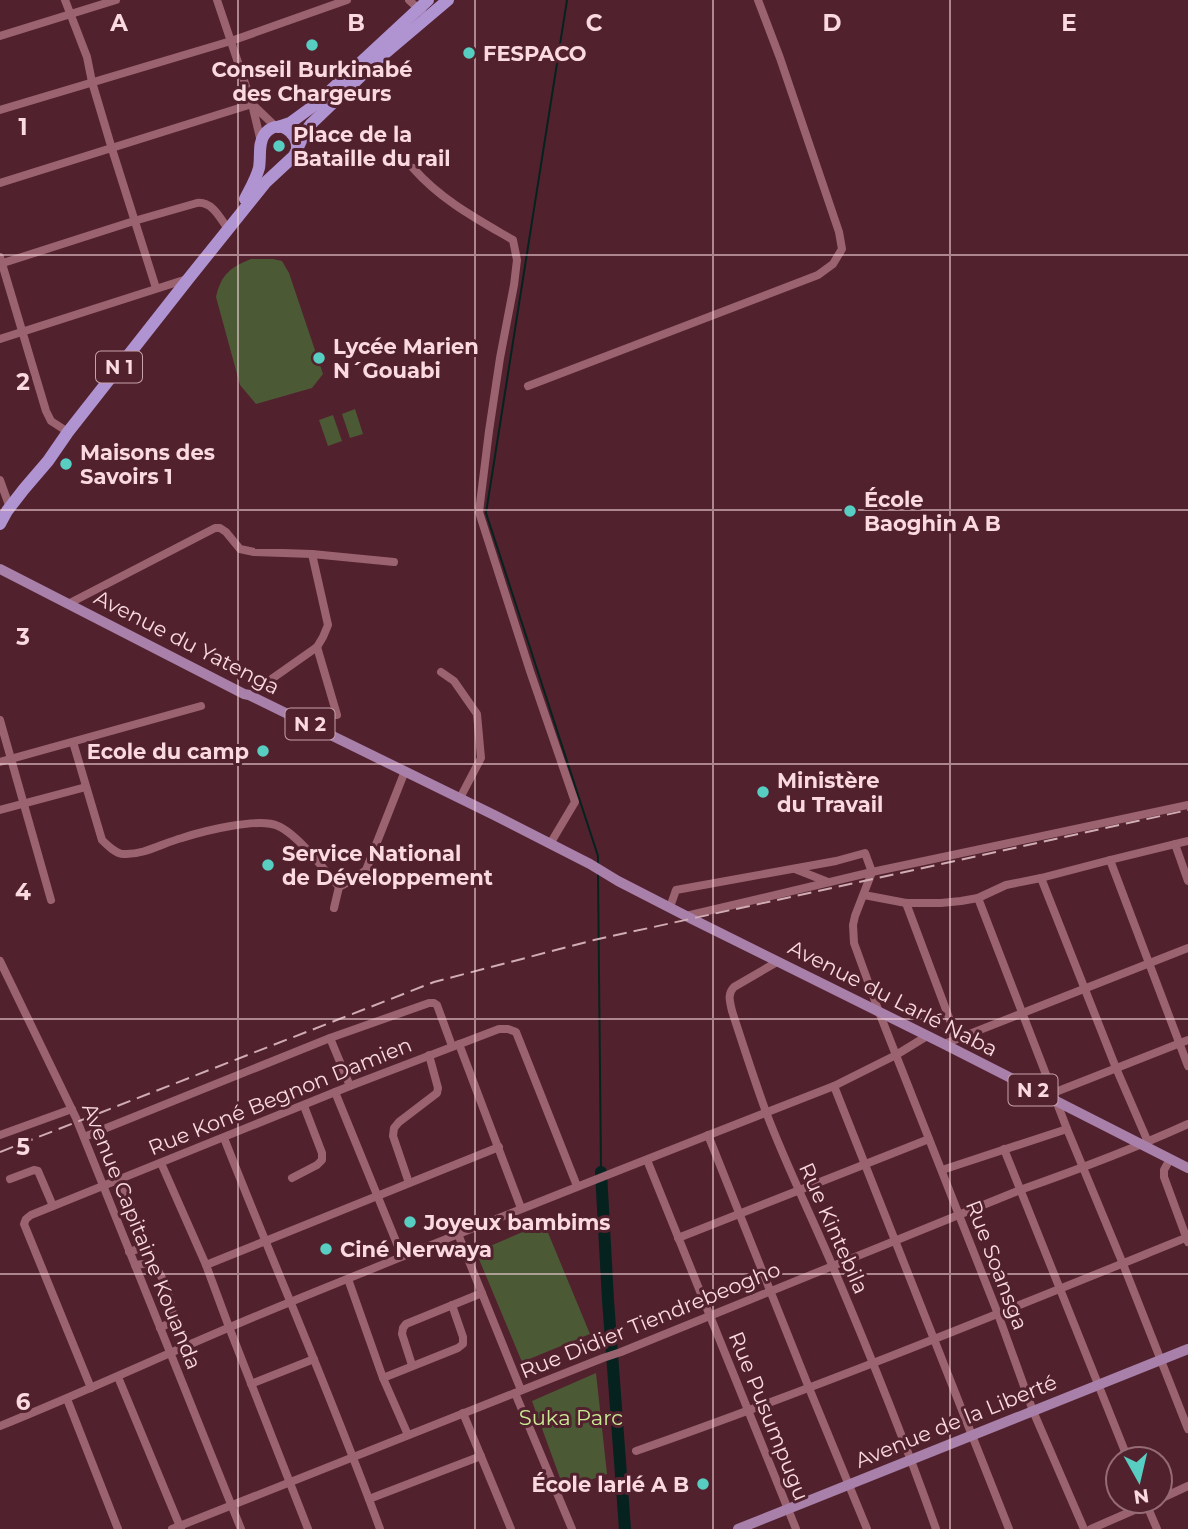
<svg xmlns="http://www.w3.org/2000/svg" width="1188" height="1529" viewBox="0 0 1188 1529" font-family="Montserrat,sans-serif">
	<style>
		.green { fill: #4b5935 }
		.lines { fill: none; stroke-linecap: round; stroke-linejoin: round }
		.stream { stroke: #05221f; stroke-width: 2 }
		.river { stroke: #05221f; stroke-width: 12 }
		.minor { stroke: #9b636f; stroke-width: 8 }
		.major { stroke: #a880aa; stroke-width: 10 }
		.highway { stroke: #b093d1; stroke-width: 12 }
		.rail { stroke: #d0acb3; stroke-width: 2; stroke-dasharray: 14 7; stroke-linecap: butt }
		.grid { fill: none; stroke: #fadae0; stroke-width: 2; stroke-opacity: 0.55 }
		.poi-dot { fill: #57cec1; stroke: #52212e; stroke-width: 2.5 }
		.labels { text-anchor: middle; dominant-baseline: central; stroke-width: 6; stroke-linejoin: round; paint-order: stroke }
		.shield { fill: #52212e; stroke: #c8a2ab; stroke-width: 2 }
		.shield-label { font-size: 19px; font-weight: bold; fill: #fadae0 }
		.poi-label { font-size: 21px; font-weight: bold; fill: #fadae0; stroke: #52212e; text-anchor: start }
		.street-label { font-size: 21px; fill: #fadae0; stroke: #52212e }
		.park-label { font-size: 21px; fill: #caeb94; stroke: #52212e }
		.grid-label { font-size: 23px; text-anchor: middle; font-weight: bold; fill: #fadae0; stroke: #52212e; stroke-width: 6; stroke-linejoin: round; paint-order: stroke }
	</style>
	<rect width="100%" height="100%" fill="#52212e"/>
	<g class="green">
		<path d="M251,259H273L282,261L289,273L323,374L312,388L256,404L240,385L216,297C221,274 231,267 251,259Z"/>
		<polygon points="355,409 363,434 350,438 342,414"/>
		<polygon points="333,415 342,441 328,446 319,420"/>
		<polygon points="544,1223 590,1334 522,1362 476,1252"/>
		<polygon points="596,1373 607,1474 564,1489 532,1401"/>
	</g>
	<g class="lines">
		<g class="stream">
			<polyline points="567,0 486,513 598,856 598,864"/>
			<polyline points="598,873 601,1172"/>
		</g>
		<polyline class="river" points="601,1172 608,1300 625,1529"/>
		<g class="minor">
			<polyline points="65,0 87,57 92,82 112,149 156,288"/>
			<polyline points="217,0 252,104 261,142"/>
			<polyline points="409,0 422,12"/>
			<polyline points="0,36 116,0"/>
			<polyline points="252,104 276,127"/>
			<polyline points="0,110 231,41 347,0"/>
			<path d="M413,168C441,200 477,219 513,240L517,260L514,285L500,358L489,431L479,512L530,671L575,802L550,844"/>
			<polyline points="0,183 252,104"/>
			<polyline points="0,257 46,411 51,421 68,432"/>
			<path d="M0,264L134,221L197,203C212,201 220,218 228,229"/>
			<polyline points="0,339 187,279"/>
			<polyline points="528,386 818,275 833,264 842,249 839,232 780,58 758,0"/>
			<polyline points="0,480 10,508"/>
			<polyline points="68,604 215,528 220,528 226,532 240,549 254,552 312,554 394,562"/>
			<polyline points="317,647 337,715"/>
			<polyline points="441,672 454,681 477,714 481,758 460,798"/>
			<polyline points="249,695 317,647 323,637 328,625 312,554"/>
			<polyline points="0,720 51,900"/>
			<path d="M73,742L102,840C108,846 116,854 124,854C144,855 163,843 182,838C203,831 259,817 278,826C297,834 325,870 339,887L334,908"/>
			<polyline points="0,762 201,706"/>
			<polyline points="0,810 86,787"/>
			<polyline points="1175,844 1188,881"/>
			<polyline points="1110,860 1188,1066"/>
			<polyline points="795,869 828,882"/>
			<polyline points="1041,878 1116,1068 1148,1142"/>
			<polyline points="339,887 353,880 366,870 405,771"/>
			<polyline points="864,895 906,903 941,903 961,901 978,898 1006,885 1041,878 1110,860 1188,841"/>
			<polyline points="978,898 1067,1129 1123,1264 1188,1429"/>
			<polyline points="906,903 957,1039"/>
			<polyline points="670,907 676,890 836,861 865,853 872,872 855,916 853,925 854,943 879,1012 998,1314 1033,1411 1084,1529"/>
			<polyline points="686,916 872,872 1188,805"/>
			<polyline points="0,961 76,1118 241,1529"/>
			<path d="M777,962L734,987C727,994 730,1002 732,1011C743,1045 754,1079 766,1112C786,1165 811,1215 833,1267C870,1354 905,1441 936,1529"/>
			<polyline points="330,1038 350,1086"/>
			<polyline points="459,1044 521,1208"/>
			<polyline points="944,1044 1188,948"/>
			<polyline points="834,1086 1009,1529"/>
			<polyline points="335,1092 402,1256"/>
			<polyline points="1053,1093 1188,1040"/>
			<polyline points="0,1135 72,1109"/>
			<polyline points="708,1135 809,1388 867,1529"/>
			<polyline points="84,1137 330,1038 429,1003 434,1003 437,1005 452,1046"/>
			<path d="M224,1138C275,1268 332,1397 380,1529"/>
			<polyline points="1004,1149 1128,1459"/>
			<polyline points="1170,1159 1164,1170 1164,1177 1188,1242"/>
			<polyline points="647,1160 796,1529"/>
			<polyline points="161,1163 206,1265 229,1327 308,1529"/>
			<polyline points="942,1170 1067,1129"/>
			<polyline points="292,1178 317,1165 322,1160 322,1153 304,1106"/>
			<polyline points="10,1179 34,1170 38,1171 53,1206"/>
			<polyline points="120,1180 144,1239 144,1245 141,1248 129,1252"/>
			<polyline points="409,1183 393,1136 394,1128 399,1122 437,1093 438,1088 429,1055"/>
			<polyline points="458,1234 521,1390"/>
			<polyline points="678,1238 929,1139"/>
			<path d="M135,1265L152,1263C163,1273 174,1307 173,1321L160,1328"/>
			<polyline points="206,1265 499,1147"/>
			<polyline points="348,1279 383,1378 408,1435"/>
			<polyline points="412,1365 402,1334 403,1328 406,1324 482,1293"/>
			<polyline points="118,1377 181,1529"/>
			<polyline points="383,1378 458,1348 463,1344 463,1337 452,1305"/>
			<polyline points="251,1384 314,1359"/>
			<polyline points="91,1388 24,1224 26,1219 31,1215 350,1086 499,1029 508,1029 516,1032 577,1186"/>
			<polyline points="515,1393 572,1529"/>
			<polyline points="67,1399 118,1529"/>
			<polyline points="463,1413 511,1529"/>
			<path d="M0,1426C97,1387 191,1342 288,1303C469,1229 652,1157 834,1086L896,1055L927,1036"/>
			<path d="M636,1451C822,1386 1005,1311 1188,1237"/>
			<polyline points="369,1499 481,1456"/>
			<polyline points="1160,1499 1188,1486"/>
			<polyline points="1145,1501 1157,1529"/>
			<path d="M172,1529C315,1471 459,1415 603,1358L621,1352L1020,1190C1077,1170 1133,1149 1188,1124"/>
			<polyline points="1091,1529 1155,1501"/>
		</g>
		<g class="major">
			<polyline points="0,569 244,694 249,695 494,815 590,864 618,881 692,919 944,1044 1188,1168"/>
			<polyline points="738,1529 1188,1349"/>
		</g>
		<g class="highway">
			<polyline points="278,127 290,123 316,104 428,0"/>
			<path d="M245,199C250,189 256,179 259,168C261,157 258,144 264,135C277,117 299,131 297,150"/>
			<polyline points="0,524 7,511 24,489 48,461 68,432 189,278 266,182 294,156 305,132 311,124 383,55 448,0"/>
		</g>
		<polyline class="rail" points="0,1152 434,982 594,940 1188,810"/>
	</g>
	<path class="grid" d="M238,0V1529M475,0V1529M713,0V1529M950,0V1529M0,255H1188M0,510H1188M0,764H1188M0,1019H1188M0,1274H1188"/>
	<g class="poi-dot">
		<circle cx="312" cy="45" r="7"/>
		<circle cx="469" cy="53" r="7"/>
		<circle cx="279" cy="146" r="7"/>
		<circle cx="319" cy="358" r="7"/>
		<circle cx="66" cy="464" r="7"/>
		<circle cx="850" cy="511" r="7"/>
		<circle cx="263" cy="751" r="7"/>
		<circle cx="763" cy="792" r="7"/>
		<circle cx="268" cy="865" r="7"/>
		<circle cx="410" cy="1222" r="7"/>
		<circle cx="326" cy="1249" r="7"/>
		<circle cx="703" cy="1484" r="7"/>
	</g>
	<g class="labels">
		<g class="shield">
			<rect x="96" y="351.5" width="46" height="31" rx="5"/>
			<rect x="285.5" y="708.5" width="49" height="31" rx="5"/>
			<rect x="1008.5" y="1074.5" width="49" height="31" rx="5"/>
		</g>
		<g class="shield-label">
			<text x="119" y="367">N 1</text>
			<text x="310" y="724">N 2</text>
			<text x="1033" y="1090">N 2</text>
		</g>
		<g class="poi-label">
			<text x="483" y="53">FESPACO</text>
			<text x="312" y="69" text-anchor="middle">Conseil Burkinabé<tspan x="312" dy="24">des Chargeurs</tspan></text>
			<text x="293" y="134">Place de la<tspan x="293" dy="24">Bataille du rail</tspan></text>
			<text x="333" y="346">Lycée Marien<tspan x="333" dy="24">N´Gouabi</tspan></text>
			<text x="80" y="452">Maisons des<tspan x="80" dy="24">Savoirs 1</tspan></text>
			<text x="864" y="499">École<tspan x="864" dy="24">Baoghin A B</tspan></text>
			<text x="249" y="751" text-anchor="end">Ecole du camp</text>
			<text x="777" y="780">Ministère<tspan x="777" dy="24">du Travail</tspan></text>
			<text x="282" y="853">Service National<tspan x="282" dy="24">de Développement</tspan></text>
			<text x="424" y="1222">Joyeux bambims</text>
			<text x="340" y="1249">Ciné Nerwaya</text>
			<text x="689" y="1484" text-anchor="end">École larlé A B</text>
		</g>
		<g class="street-label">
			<text transform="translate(187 642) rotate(27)">Avenue du Yatenga</text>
			<text transform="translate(893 998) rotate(27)">Avenue du Larlé Naba</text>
			<text transform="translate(280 1096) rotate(-22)">Rue Koné Begnon Damien</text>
			<text transform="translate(834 1228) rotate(66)">Rue Kintebila</text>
			<text transform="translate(142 1236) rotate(68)">Avenue Capitaine Kouanda</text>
			<text transform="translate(997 1265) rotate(69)">Rue Soansga</text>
			<text transform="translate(650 1320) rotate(-22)">Rue Didier Tiendrebeogho</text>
			<text transform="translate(769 1416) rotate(68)">Rue Pusumpugu</text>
			<text transform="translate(956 1421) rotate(-22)">Avenue de la Liberté</text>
		</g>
		<g class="park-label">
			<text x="571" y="1417">Suka Parc</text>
		</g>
	</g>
	<g class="grid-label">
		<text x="119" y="31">A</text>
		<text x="356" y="31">B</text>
		<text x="594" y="31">C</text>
		<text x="832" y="31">D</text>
		<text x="1069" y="31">E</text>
		<text x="23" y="135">1</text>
		<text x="23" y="390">2</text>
		<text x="23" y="645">3</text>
		<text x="23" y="900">4</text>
		<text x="23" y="1155">5</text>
		<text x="23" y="1410">6</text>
	</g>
	<g transform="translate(1139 1480) rotate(172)"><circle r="33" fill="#52212e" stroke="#956b75" stroke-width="2"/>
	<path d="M0-5L12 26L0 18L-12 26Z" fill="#57cec1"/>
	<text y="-10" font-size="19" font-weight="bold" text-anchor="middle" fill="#fadae0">N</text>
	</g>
</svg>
